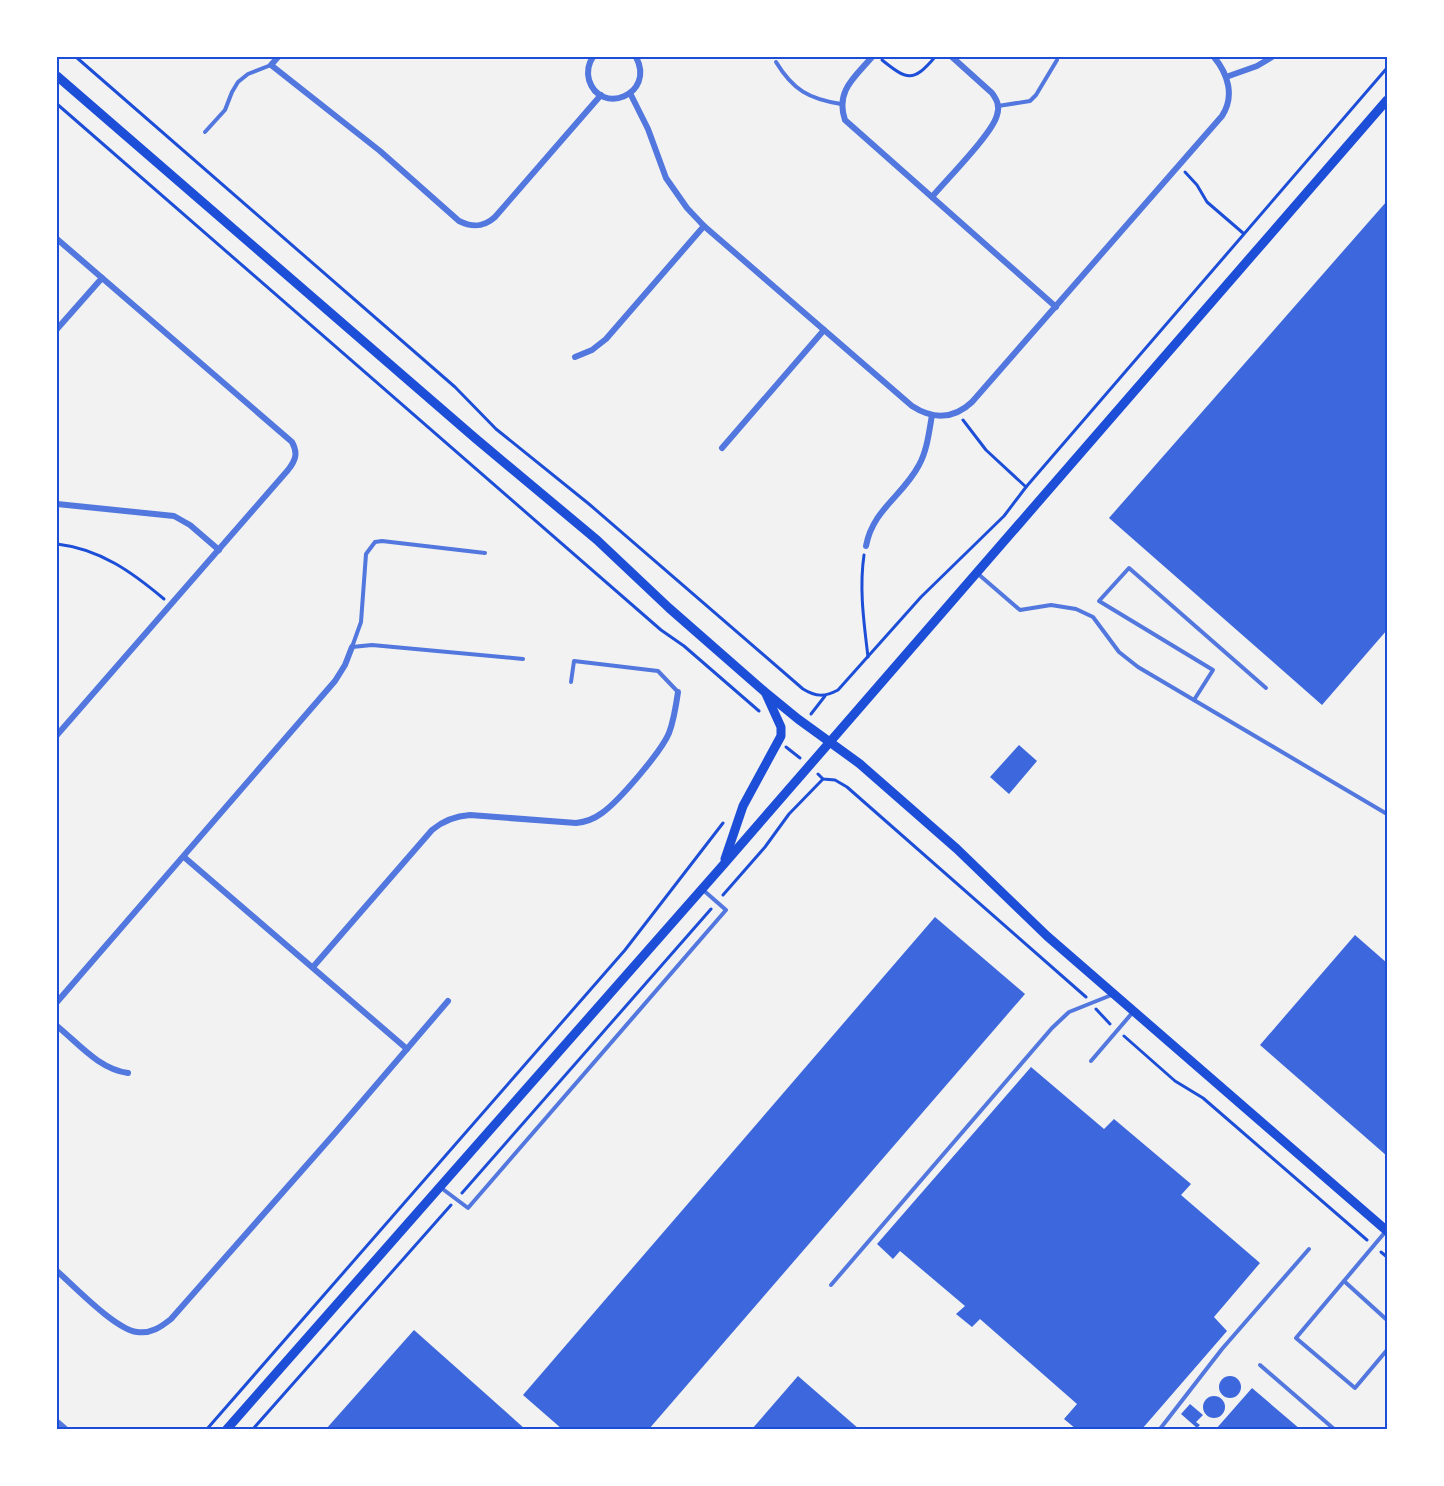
<svg xmlns="http://www.w3.org/2000/svg" width="1444" height="1486" viewBox="0 0 1444 1486" font-family="Helvetica,sans-serif">
	<style>
		.building { fill: #3d67dc }
		.lines { fill: none; stroke-linecap: round; stroke-linejoin: round }
		.path { stroke: #1d4ed8; stroke-width: 3 }
		.service { stroke: #5277de; stroke-width: 4 }
		.minor { stroke: #5277de; stroke-width: 6 }
		.tertiary { stroke: #5277de; stroke-width: 8 }
		.secondary { stroke: #1d4ed8; stroke-width: 9 }
		.neatline { fill: none; stroke: #1d4ed8; stroke-width: 2 }
	</style>
	<rect width="100%" height="100%" fill="#f2f2f2"/>
	<g class="building">
		<polygon points="1387,201 1387,630 1322,705 1109,518"/>
		<polygon points="1019,745 1037,761 1009,794 990,777"/>
		<polygon points="935,917 1025,994 649,1429 562,1429 523,1395"/>
		<polygon points="1355,935 1387,963 1387,1156 1260,1045"/>
		<polygon points="1031,1067 1104,1129 1114,1119 1191,1184 1181,1195 1260,1263 1214,1317 1227,1331 1142,1429 1076,1429 1064,1419 1077,1404 980,1319 972,1327 956,1314 965,1306 900,1251 893,1259 877,1244"/>
		<polygon points="414,1330 525,1429 326,1429"/>
		<circle cx="1230" cy="1387" r="11"/>
		<polygon points="798,1376 859,1429 752,1429"/>
		<polygon points="1252,1388 1300,1429 1216,1429"/>
		<circle cx="1214" cy="1407" r="11"/>
		<polygon points="1190,1404 1203,1415 1196,1422 1200,1425 1197,1428 1181,1414"/>
	</g>
	<g class="lines">
		<g class="path">
			<path d="M76,57L455,387L496,429L589,504L803,689C816,697 825,697 838,690L921,597L1004,516L1026,487L1387,68"/>
			<path d="M882,60C907,80 913,83 935,57"/>
			<polyline points="57,104 661,630 684,646 759,711"/>
			<polyline points="1185,172 1197,185 1207,202 1243,233"/>
			<polyline points="963,420 986,450 1026,487"/>
			<path d="M57,544C100,549 132,572 164,599"/>
			<path d="M864,555C859,589 864,623 868,657"/>
			<polyline points="811,714 825,696"/>
			<polyline points="786,747 800,758"/>
			<polyline points="818,774 823,779 835,780 847,787 1086,997"/>
			<polyline points="723,895 765,847 789,814 823,779"/>
			<polyline points="1096,1009 1110,1024"/>
			<polyline points="1124,1036 1175,1081 1203,1098 1367,1240"/>
			<polyline points="462,1193 711,909"/>
			<polyline points="1381,1252 1387,1257"/>
			<polyline points="207,1429 625,950 723,823"/>
			<polyline points="253,1429 451,1205"/>
		</g>
		<g class="service">
			<path d="M776,62C793,90 809,99 841,104"/>
			<polyline points="998,106 1030,101 1036,95 1057,60"/>
			<polyline points="205,132 225,110 232,92 238,82 248,74 271,65"/>
			<polyline points="485,553 382,541 375,542 366,554 361,622 352,647 372,645 523,659"/>
			<polyline points="977,573 1020,610 1051,605 1076,609 1093,617 1119,652 1138,667 1387,814"/>
			<polyline points="571,682 574,661 658,671 678,692"/>
			<polyline points="1194,700 1213,670 1099,601 1129,568 1266,688"/>
			<polyline points="1091,1061 1133,1012"/>
			<polyline points="440,1187 468,1208 726,910 702,889"/>
			<polyline points="1386,1231 1296,1338 1355,1388 1387,1350"/>
			<polyline points="1344,1281 1387,1320"/>
			<polyline points="831,1285 1052,1028 1069,1012 1114,994"/>
			<polyline points="1260,1365 1334,1429"/>
			<polyline points="1160,1429 1222,1349 1309,1249"/>
		</g>
		<g class="minor">
			<path d="M278,57L271,65L380,151L459,221C473,228 484,227 495,217L601,95"/>
			<path d="M593,57C588,64 587,72 589,80C600,116 656,95 636,57"/>
			<path d="M872,57C855,77 835,91 845,120L1056,307"/>
			<polyline points="1226,77 1257,66 1272,57"/>
			<path d="M630,93L648,129L666,178L687,208L704,226L912,406C932,419 953,420 972,402L1222,116C1235,96 1228,74 1214,57"/>
			<path d="M932,197C946,180 993,133 997,115C1000,106 997,100 992,93L952,57"/>
			<path d="M57,239L292,442C298,453 296,460 288,470L57,735"/>
			<polyline points="57,329 102,278"/>
			<polyline points="575,357 592,350 606,339 704,226"/>
			<polyline points="722,448 824,330"/>
			<polyline points="57,504 174,516 190,525 219,550"/>
			<path d="M866,546C873,509 903,496 919,465C927,451 929,432 932,415"/>
			<polyline points="184,857 407,1049"/>
			<path d="M313,967L432,830C444,820 455,816 470,815L576,823C586,822 594,819 602,813C619,801 661,752 669,733C674,720 676,706 678,692"/>
			<polyline points="57,1002 335,681 345,665 352,647"/>
			<path d="M57,1026C79,1044 99,1069 128,1073"/>
			<path d="M57,1271C75,1287 115,1329 137,1332C151,1334 161,1327 171,1319L335,1133L448,1001"/>
		</g>
		<polyline class="tertiary" points="57,1423 64,1429"/>
		<g class="secondary">
			<polyline points="57,76 475,438 597,540 669,608 765,692 798,719 860,764 957,849 1047,936 1387,1231"/>
			<polyline points="725,859 743,806 781,736 781,727 766,694"/>
			<polyline points="227,1429 724,864 1387,100"/>
		</g>
	</g>
	<rect width="1444" height="1486" fill="none" stroke="#ffffff" stroke-width="117"/>
	<rect x="58" y="58" width="1328" height="1370" class="neatline"/>
</svg>
